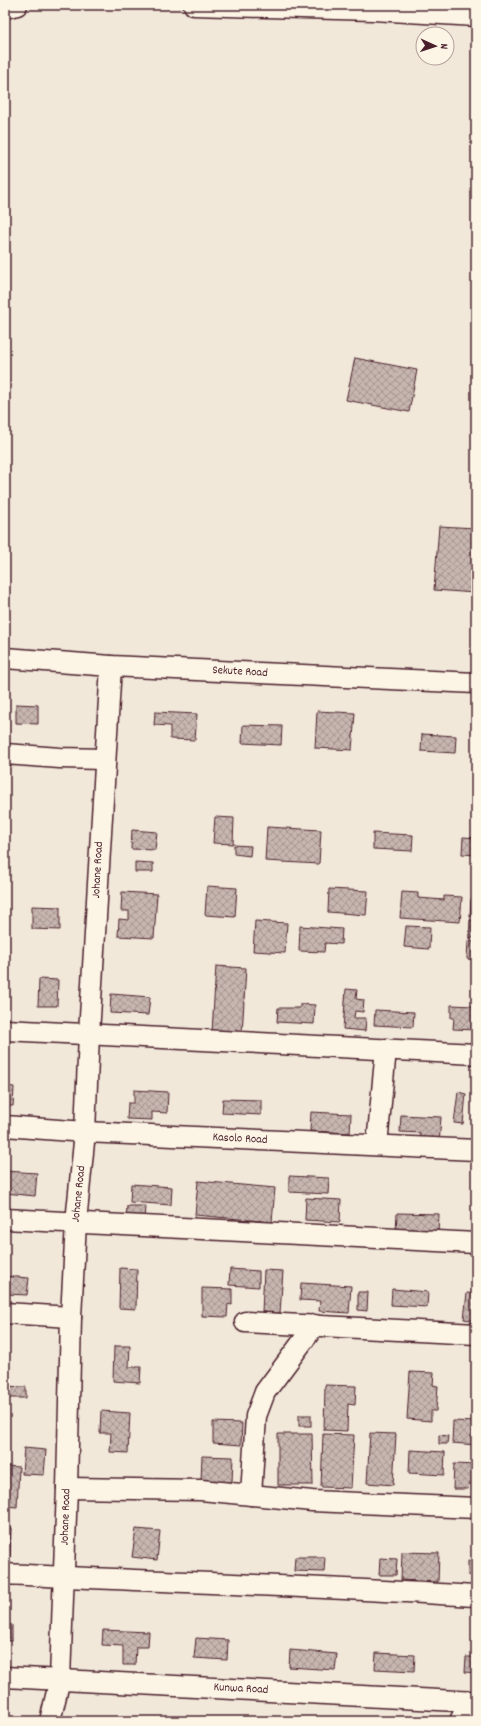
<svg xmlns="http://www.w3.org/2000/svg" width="481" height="1726" viewBox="0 0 481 1726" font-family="Dekko,sans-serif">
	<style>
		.building { fill: url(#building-cross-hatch); stroke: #4a1f2b }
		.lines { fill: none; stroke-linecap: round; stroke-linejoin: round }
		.street-casing { stroke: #4a1f2b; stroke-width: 23 }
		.street { stroke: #fcf5e5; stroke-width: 20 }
		.labels { text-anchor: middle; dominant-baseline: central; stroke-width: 3.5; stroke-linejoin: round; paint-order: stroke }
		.street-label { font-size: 12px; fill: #4a1f2b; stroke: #fcf5e5 }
	</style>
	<defs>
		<pattern id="building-cross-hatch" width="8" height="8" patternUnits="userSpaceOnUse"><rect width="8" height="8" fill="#c7b6af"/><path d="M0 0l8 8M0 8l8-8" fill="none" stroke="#a4938f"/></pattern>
	</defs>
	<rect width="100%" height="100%" fill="#f1e8da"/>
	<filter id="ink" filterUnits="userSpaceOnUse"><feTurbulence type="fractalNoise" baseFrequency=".025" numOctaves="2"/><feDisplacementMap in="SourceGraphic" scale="8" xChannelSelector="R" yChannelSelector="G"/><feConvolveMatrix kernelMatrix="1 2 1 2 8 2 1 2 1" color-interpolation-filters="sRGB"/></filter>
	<g filter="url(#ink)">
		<g class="building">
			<polygon points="355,358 417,370 409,412 346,400"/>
			<polygon points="439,526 476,528 475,593 434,590"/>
			<polygon points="16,704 38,705 38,724 16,723"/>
			<polygon points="317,711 355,713 352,750 315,748"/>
			<polygon points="155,712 197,714 195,740 170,739 170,726 154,725"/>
			<polygon points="243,725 282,726 281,745 242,743"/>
			<polygon points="422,734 456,736 455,753 421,751"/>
			<polygon points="215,817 234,818 233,844 213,843"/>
			<polygon points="267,827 321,830 319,864 265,861"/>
			<polygon points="132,830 157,832 155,850 131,849"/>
			<polygon points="373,833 413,835 412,851 373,849"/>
			<polygon points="463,837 476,838 476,855 462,854"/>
			<polygon points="234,845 251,846 250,856 234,854"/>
			<polygon points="135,862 153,863 153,872 135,872"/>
			<polygon points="207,886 237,888 235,917 205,915"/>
			<polygon points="329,889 368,891 366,915 328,912"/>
			<polygon points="122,892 157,894 154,938 118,936 119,919 129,920 129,911 121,911"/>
			<polygon points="402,892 418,893 418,898 444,900 444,896 462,897 460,922 400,918"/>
			<polygon points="471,899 476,899 476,917 470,916"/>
			<polygon points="32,906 60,907 60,930 32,929"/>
			<polygon points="470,920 476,921 476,938 469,938"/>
			<polygon points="255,921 287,923 285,953 253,951"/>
			<polygon points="300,926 342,929 341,944 325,943 324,952 299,951"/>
			<polygon points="406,926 430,927 429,949 404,947"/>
			<polygon points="468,941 476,942 476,960 467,959"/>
			<polygon points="216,966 246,968 242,1034 212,1032"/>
			<polygon points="39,979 58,980 57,1006 38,1006"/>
			<polygon points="346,989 357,990 356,999 364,1000 363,1012 355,1011 354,1018 366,1018 365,1031 343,1029"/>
			<polygon points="111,994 150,997 148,1015 110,1013"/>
			<polygon points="300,1004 315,1005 314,1024 277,1022 278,1008 300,1008"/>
			<polygon points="451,1005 474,1006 476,1030 453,1029 454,1018 451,1018"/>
			<polygon points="375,1010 414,1012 413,1027 374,1025"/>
			<polygon points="5,1086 14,1087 13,1106 5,1106"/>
			<polygon points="134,1090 168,1092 167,1113 152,1112 152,1120 127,1119 128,1103 134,1103"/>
			<polygon points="458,1092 466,1094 463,1124 454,1123"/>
			<polygon points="223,1099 261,1100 261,1115 222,1113"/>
			<polygon points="311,1112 351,1114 350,1133 310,1131"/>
			<polygon points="401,1115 441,1117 439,1145 419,1144 420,1133 400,1132"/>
			<polygon points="5,1171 37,1173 35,1196 5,1193"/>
			<polygon points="289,1176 329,1178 328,1194 289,1192"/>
			<polygon points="198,1181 275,1188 272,1222 195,1215"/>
			<polygon points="131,1184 172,1187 171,1205 130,1202"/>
			<polygon points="306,1198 341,1200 340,1222 305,1220"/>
			<polygon points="127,1206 146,1206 145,1221 126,1220"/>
			<polygon points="397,1213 439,1214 438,1234 396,1232"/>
			<polygon points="120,1268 137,1269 136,1309 119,1308"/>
			<polygon points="230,1269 259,1271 259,1287 229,1285"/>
			<polygon points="264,1270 283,1271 280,1313 262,1312"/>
			<polygon points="5,1276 29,1278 27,1295 5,1294"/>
			<polygon points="301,1283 351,1286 349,1313 319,1311 320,1301 300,1300"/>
			<polygon points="202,1288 232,1289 232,1305 228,1304 227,1317 202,1316"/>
			<polygon points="392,1289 428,1292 427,1307 391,1305"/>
			<polygon points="358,1292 368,1292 367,1311 358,1310"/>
			<polygon points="467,1293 476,1294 476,1321 464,1319"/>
			<polygon points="114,1346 130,1346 129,1367 141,1367 140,1383 113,1381"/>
			<polygon points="410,1372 434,1373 433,1385 438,1386 436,1411 431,1411 431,1421 407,1419"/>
			<polygon points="325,1385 356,1386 355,1405 348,1404 347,1431 324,1430"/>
			<polygon points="5,1386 26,1387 26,1398 5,1398"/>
			<polygon points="101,1411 130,1413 128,1453 110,1452 111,1433 100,1433"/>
			<rect x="299" y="1415" width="12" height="11"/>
			<polygon points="453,1421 476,1422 476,1445 452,1443"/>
			<polygon points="213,1422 242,1423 241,1445 213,1443"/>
			<polygon points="370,1433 396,1434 393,1485 367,1483"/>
			<polygon points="278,1434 312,1434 313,1485 278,1485"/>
			<polygon points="323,1434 354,1435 351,1488 321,1487"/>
			<polygon points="439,1435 448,1436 447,1444 439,1444"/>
			<polygon points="24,1448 46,1450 44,1475 22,1474"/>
			<polygon points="410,1450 445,1452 444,1475 409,1473"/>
			<polygon points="202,1456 233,1457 232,1482 201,1481"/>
			<polygon points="454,1464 476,1465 476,1484 469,1484 468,1489 453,1489"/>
			<polygon points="5,1466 19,1467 17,1507 5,1506"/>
			<polygon points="5,1528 11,1528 10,1557 5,1557"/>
			<polygon points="136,1529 160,1531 157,1560 132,1557"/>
			<polygon points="402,1552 439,1553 438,1582 401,1580"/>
			<polygon points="295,1557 325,1557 324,1572 294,1571"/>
			<polygon points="380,1558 397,1559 396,1575 379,1575"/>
			<polygon points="468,1561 476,1561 476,1576 468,1575"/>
			<polygon points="5,1624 12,1625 12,1641 5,1641"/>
			<polygon points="103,1630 149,1632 148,1647 136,1647 135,1665 123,1665 123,1646 102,1645"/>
			<polygon points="196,1638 228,1640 227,1660 194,1658"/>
			<polygon points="290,1650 337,1654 335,1670 289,1667"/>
			<polygon points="376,1653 415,1655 414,1671 375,1669"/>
			<polygon points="466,1657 476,1657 476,1673 465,1672"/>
		</g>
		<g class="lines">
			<defs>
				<g id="street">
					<polyline points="194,5 373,10 476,16"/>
					<polyline points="5,8 17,5"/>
					<polyline points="5,658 111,666 476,683"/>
					<polyline points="5,754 60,758 104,759"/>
					<polyline points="5,1030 476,1054"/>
					<polyline points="5,1126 85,1132 476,1150"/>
					<polyline points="377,1145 386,1049"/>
					<polyline points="5,1219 476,1243"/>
					<polyline points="5,1313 71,1317"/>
					<polyline points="245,1322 476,1334"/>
					<polyline points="67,1488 201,1490 312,1501 476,1508"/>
					<polyline points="251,1495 256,1416 265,1392 315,1325"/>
					<path d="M5,1574C162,1582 319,1586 476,1596"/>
					<polyline points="5,1677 476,1702"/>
					<polyline points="50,1721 60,1679 67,1488 71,1317 76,1222 85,1132 89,1034 111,666"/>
					<polyline points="460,1721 470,1701"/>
				</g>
			</defs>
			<use href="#street" class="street-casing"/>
			<use href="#street" class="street"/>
		</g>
	</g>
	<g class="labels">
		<g class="street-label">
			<text transform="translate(240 672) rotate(3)">Sekute Road</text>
			<text transform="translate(98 870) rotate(-87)">Johane Road</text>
			<text transform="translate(240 1139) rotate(3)">Kasolo Road</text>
			<text transform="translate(79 1194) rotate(-84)">Johane Road</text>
			<text transform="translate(66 1517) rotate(-88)">Johane Road</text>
			<text transform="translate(241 1689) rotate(3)">Kunwa Road</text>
		</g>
	</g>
	<rect width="481" height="1726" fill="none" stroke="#fcf5e5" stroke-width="20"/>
	<rect x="10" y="10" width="461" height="1706" fill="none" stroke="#4a1f2b" stroke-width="1.5" filter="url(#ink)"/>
	<g transform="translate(435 46) rotate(93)"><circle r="19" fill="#fcf5e5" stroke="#b59f9b"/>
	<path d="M0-3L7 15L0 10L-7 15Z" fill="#4a1f2b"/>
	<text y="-6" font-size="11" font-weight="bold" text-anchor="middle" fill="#4a1f2b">N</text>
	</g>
</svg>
